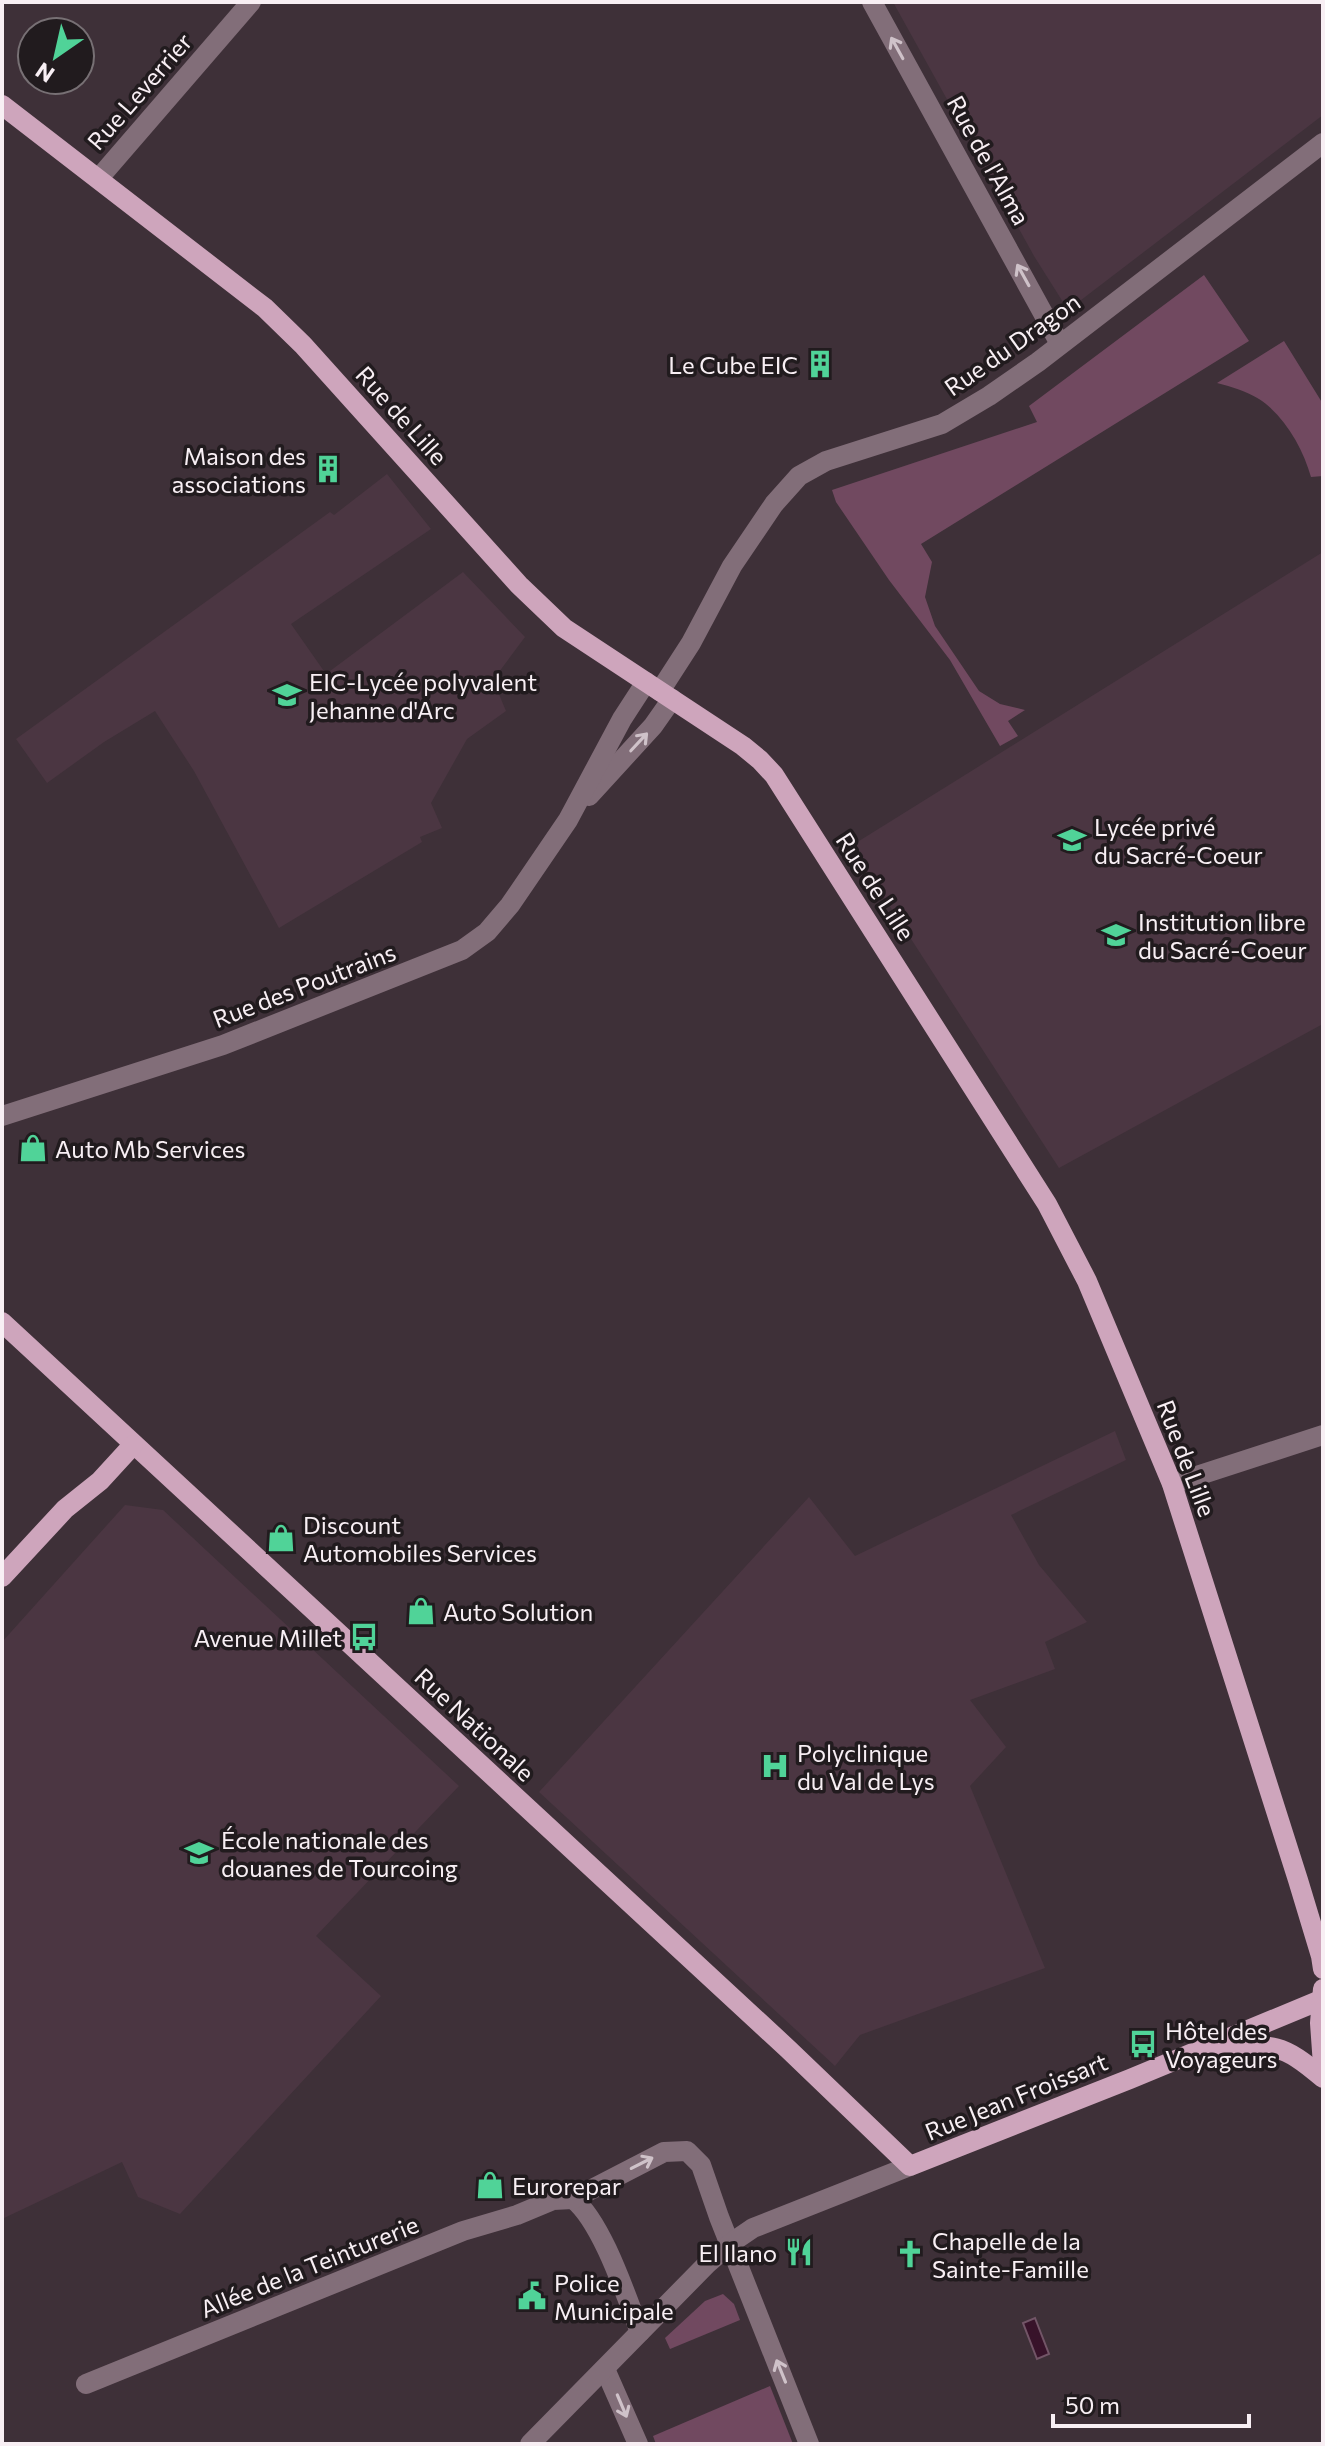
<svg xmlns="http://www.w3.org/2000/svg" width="1325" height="2446" viewBox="0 0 1325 2446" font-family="Commissioner,sans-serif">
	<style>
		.built { fill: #4b3642 }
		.green { fill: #714960 }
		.water { fill: #38132a; stroke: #725567; stroke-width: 2 }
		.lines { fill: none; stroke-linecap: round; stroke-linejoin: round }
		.minor { stroke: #826e79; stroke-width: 20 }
		.major { stroke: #cea5bc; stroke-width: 20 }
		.oneway { stroke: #cfc2c9 }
		.labels { text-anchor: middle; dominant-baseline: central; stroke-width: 7; stroke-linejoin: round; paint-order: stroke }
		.street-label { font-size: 24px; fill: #f8eff4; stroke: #211b1e }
		.poi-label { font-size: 24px; fill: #f8eff4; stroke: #211b1e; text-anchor: start }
	</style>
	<rect width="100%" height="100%" fill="#3e3038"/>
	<g class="built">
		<polygon points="893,2 1323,2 1323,115 1068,310 1034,256"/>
		<polygon points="387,474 431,529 291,624 326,674 463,572 525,637 493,680 506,711 467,739 431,803 442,828 420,837 422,842 279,928 194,771 155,711 104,742 47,783 16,739 330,512 334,515"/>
		<polygon points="1323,552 1323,1027 1321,1025 1059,1168 851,846"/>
		<polygon points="1115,1431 1126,1460 1011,1515 1039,1565 1087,1622 1045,1642 1055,1669 970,1700 1006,1747 970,1786 1045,1968 860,2035 835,2066 539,1792 809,1497 855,1556"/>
		<polygon points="125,1505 163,1510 459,1786 316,1936 381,1996 180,2214 138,2197 122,2162 2,2219 2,1642"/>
	</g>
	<g class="green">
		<polygon points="1204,275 1249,341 921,544 932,562 925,597 935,626 979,691 1000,704 1025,710 1008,721 1018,736 1000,746 950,660 889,580 836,502 832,490 1037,422 1029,406"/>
		<path d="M1284,341L1323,404V476L1311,477C1303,449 1285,416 1259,399C1246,391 1232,387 1217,383Z"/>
		<polygon points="723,2294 734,2304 740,2320 670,2349 665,2338 705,2301"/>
		<polygon points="770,2386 793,2444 656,2444 653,2436"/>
	</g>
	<polygon class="water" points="1035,2318 1049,2354 1037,2359 1023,2323"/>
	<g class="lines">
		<g class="minor">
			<polyline points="872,2 1060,344"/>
			<polyline points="99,178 251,2"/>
			<polyline points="660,691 691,643 732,566 774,504 799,476 826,461 942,424 989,396 1038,362 1323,143"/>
			<polyline points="589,796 653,726 672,699"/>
			<polyline points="2,1116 223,1045 462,950 487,932 510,905 568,820 622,719 646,682"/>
			<polyline points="1172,1484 1323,1435"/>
			<path d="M573,2199C602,2222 626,2296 640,2332"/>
			<polyline points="605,2369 638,2444"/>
			<polyline points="86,2384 463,2231 517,2215 553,2200 573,2199 664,2152 687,2151 701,2165 719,2217 809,2444"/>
			<polyline points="530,2444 707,2264 731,2243 753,2228 910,2166"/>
		</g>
		<g class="major">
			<polyline points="2,105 265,308 303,345 519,585 564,628 743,746 760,760 774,775 1047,1204 1087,1281 1172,1484 1298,1880 1321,1956 1323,1969"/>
			<polyline points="2,1322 788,2049 910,2166 1130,2079 1323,1999"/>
			<polyline points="2,1577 65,1509 100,1481 133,1445"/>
			<polyline points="1323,1989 1320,2023 1323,2065"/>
			<path d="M1218,2048C1272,2044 1281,2042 1323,2078"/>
		</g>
	</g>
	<defs><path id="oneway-shaft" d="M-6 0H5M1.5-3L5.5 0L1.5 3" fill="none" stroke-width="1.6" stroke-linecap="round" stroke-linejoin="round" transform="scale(2)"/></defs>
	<g class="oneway">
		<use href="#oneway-shaft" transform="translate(897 48) rotate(-119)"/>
		<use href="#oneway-shaft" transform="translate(1023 275) rotate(-119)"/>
		<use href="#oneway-shaft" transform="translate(639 742) rotate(-47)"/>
		<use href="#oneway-shaft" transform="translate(642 2163) rotate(-27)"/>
		<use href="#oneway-shaft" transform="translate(781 2371) rotate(-112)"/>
		<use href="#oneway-shaft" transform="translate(622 2406) rotate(67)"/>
	</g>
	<defs>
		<symbol id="building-bare" viewBox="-9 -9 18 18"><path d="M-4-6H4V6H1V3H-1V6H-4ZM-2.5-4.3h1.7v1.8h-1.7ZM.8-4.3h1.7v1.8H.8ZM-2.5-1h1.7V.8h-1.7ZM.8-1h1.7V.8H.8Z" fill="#50d398" stroke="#211b1e" stroke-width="2.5" paint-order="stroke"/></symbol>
		<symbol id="school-bare" viewBox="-9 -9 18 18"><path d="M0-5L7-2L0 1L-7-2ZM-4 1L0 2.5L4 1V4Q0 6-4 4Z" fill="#50d398" stroke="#211b1e" stroke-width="2.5" paint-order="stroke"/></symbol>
		<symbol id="shop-bare" viewBox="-9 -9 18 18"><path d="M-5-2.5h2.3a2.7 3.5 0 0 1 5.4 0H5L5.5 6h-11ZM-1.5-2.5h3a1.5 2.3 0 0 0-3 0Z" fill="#50d398" stroke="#211b1e" stroke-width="2.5" paint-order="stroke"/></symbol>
		<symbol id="bus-bare" viewBox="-9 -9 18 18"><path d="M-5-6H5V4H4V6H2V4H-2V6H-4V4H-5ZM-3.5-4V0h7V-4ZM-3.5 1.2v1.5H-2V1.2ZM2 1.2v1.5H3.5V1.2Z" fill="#50d398" stroke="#211b1e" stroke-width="2.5" paint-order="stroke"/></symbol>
		<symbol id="hospital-bare" viewBox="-9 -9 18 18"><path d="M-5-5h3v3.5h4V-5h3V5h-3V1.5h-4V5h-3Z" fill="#50d398" stroke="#211b1e" stroke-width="2.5" paint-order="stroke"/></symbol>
		<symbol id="university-bare" viewBox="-9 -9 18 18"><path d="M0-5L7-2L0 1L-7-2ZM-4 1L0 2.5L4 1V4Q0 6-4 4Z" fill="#50d398" stroke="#211b1e" stroke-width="2.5" paint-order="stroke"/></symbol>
		<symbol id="restaurant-bare" viewBox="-9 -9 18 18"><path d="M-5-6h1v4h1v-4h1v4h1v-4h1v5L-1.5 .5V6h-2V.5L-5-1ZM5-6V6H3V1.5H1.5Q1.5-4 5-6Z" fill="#50d398" stroke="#211b1e" stroke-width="2.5" paint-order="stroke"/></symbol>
		<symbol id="church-bare" viewBox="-9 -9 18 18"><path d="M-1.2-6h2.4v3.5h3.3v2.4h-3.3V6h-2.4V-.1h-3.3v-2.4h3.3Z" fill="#50d398" stroke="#211b1e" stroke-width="2.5" paint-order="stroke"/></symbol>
		<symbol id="civic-bare" viewBox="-9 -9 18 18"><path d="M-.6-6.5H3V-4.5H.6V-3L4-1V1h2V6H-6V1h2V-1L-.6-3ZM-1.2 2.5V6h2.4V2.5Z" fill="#50d398" stroke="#211b1e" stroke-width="2.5" paint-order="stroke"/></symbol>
	</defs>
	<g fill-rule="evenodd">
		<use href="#building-bare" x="800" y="344" width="40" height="40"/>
		<use href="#building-bare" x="308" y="449" width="40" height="40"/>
		<use href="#school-bare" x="267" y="675" width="40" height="40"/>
		<use href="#school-bare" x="1052" y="820" width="40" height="40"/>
		<use href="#school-bare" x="1096" y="915" width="40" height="40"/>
		<use href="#shop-bare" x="13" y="1128" width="40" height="40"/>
		<use href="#shop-bare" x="261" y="1518" width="40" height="40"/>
		<use href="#shop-bare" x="401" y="1591" width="40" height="40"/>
		<use href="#bus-bare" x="344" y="1617" width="40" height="40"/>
		<use href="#hospital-bare" x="755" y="1746" width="40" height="40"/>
		<use href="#university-bare" x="179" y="1833" width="40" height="40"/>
		<use href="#bus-bare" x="1123" y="2024" width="40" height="40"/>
		<use href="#shop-bare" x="470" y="2165" width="40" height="40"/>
		<use href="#restaurant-bare" x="779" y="2232" width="40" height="40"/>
		<use href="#church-bare" x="890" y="2234" width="40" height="40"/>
		<use href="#civic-bare" x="512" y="2276" width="40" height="40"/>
	</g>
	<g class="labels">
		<g class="street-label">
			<text transform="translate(139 91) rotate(-49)">Rue Leverrier</text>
			<text transform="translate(989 160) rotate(61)">Rue de l'Alma</text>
			<text transform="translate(1012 344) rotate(-35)">Rue du Dragon</text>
			<text transform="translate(402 415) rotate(48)">Rue de Lille</text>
			<text transform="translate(876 886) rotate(57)">Rue de Lille</text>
			<text transform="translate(304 985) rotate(-21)">Rue des Poutrains</text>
			<text transform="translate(1187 1458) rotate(69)">Rue de Lille</text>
			<text transform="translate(475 1724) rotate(43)">Rue Nationale</text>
			<text transform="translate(1016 2096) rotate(-22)">Rue Jean Froissart</text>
			<text transform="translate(309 2266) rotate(-22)">Allée de la Teinturerie</text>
		</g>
		<g class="poi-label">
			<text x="798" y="364" text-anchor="end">Le Cube EIC</text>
			<text x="306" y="455" text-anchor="end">Maison des<tspan x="306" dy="28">associations</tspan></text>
			<text x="309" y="681">EIC-Lycée polyvalent<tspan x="309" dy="28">Jehanne d'Arc</tspan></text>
			<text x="1094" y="826">Lycée privé<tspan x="1094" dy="28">du Sacré-Coeur</tspan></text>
			<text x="1138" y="921">Institution libre<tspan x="1138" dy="28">du Sacré-Coeur</tspan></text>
			<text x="55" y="1148">Auto Mb Services</text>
			<text x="303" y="1524">Discount<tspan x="303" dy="28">Automobiles Services</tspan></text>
			<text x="443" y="1611">Auto Solution</text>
			<text x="342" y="1637" text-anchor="end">Avenue Millet</text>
			<text x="797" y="1752">Polyclinique<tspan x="797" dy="28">du Val de Lys</tspan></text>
			<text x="221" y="1839">École nationale des<tspan x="221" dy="28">douanes de Tourcoing</tspan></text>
			<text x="1165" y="2030">Hôtel des<tspan x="1165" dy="28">Voyageurs</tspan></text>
			<text x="512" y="2185">Eurorepar</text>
			<text x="932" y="2240">Chapelle de la<tspan x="932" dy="28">Sainte-Famille</tspan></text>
			<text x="777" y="2252" text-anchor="end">El Ilano</text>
			<text x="554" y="2282">Police<tspan x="554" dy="28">Municipale</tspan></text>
		</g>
	</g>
	<rect width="1325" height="2446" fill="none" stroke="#f8eff4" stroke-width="8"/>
	<g transform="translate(56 56) rotate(214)"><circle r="38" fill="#211b1e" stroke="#777074" stroke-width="2"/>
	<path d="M0-6L14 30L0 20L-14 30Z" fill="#50d398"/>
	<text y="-12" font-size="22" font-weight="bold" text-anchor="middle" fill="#f8eff4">N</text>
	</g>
	<path d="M1053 2414v12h196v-12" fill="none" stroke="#f8eff4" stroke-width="4"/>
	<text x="1065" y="2414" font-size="24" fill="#f8eff4" stroke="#211b1e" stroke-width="6" paint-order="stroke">50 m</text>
</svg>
